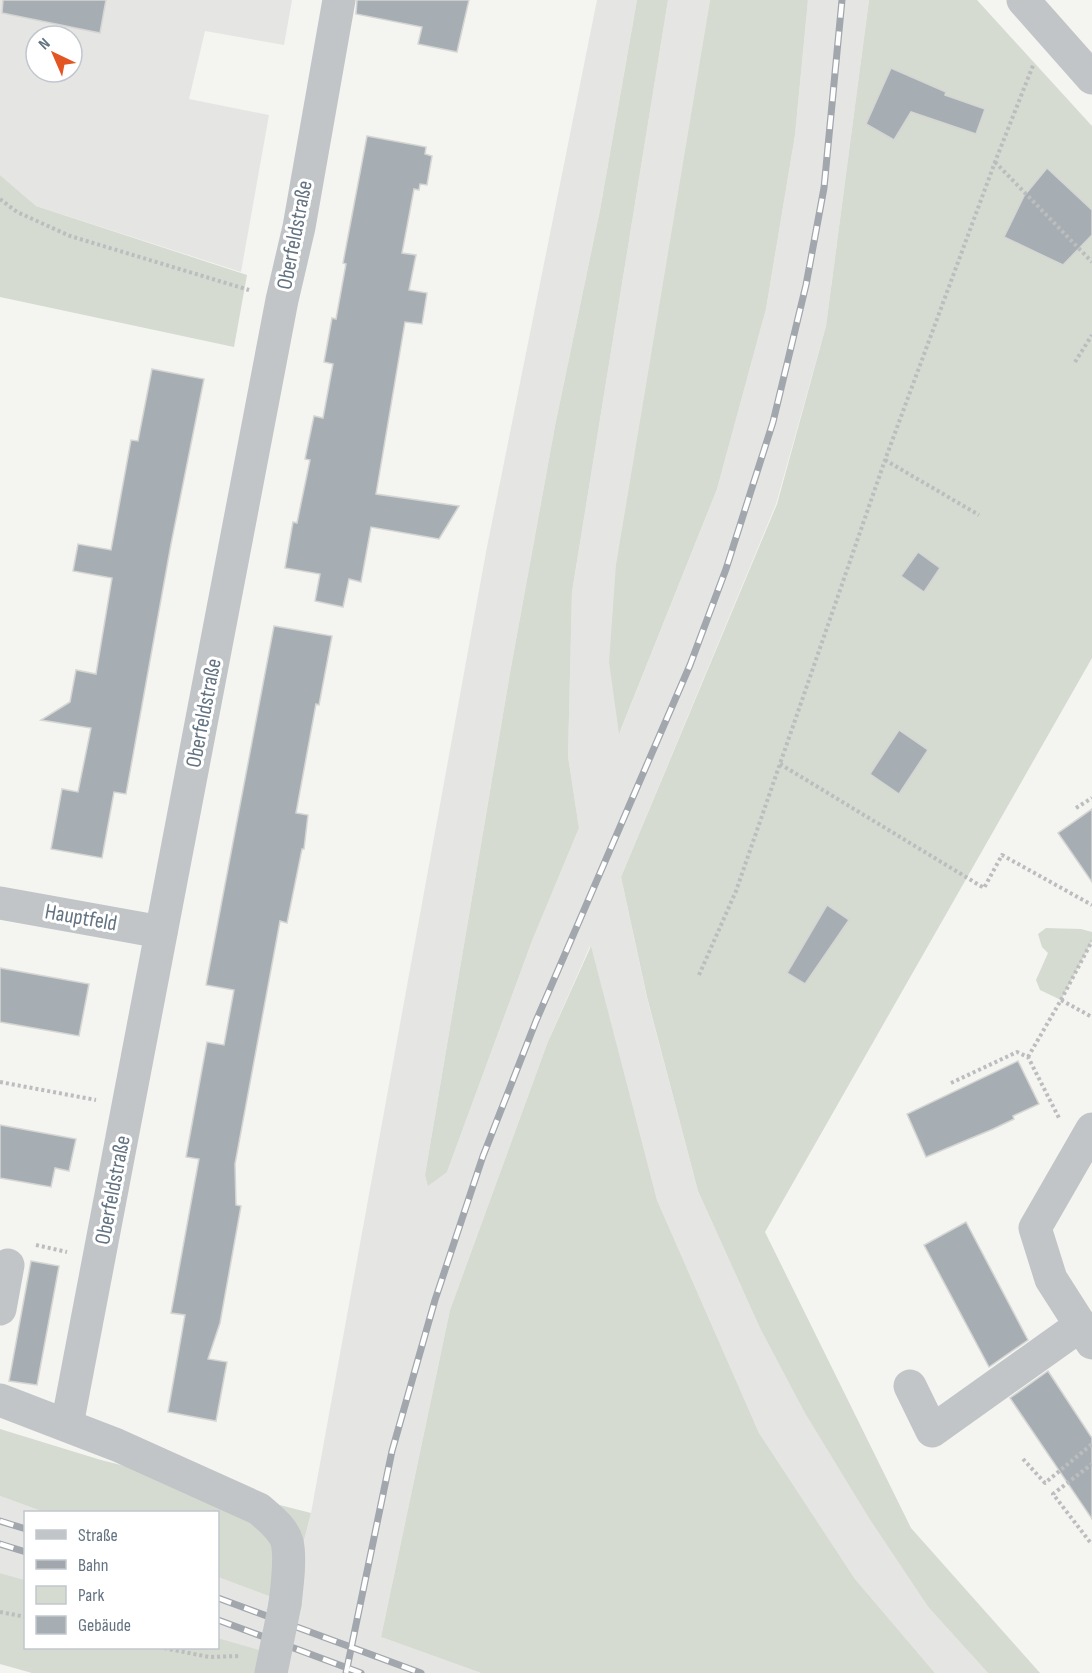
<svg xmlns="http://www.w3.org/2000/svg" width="1092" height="1673" viewBox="0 0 1092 1673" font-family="'Sofia Sans Condensed',sans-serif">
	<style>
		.built { fill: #e5e6e4; fill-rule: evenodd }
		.green { fill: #d5dbd1 }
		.building { fill: #a6aeb3; stroke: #d5d6d3; stroke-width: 1.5 }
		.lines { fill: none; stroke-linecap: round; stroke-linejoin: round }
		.path { stroke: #bbbdbf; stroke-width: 4; stroke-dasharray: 3 3; stroke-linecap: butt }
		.minor { stroke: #c1c5c8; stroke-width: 33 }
		.rail-casing { stroke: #a2a7ad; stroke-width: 7 }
		.rail { stroke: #fff; stroke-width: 4.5; stroke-dasharray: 14; stroke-linecap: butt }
		.minor-bridge { stroke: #c1c5c8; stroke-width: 33 }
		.labels { text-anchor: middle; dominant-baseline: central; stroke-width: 6; stroke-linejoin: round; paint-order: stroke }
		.street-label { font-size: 22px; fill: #637381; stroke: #fff }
	</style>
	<rect width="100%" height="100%" fill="#f4f4f0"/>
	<g class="built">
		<path d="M0,0H292L284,45L205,31L189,99L269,115L241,272L36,206L0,175ZM36,36H72V72H36Z"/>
		<polygon points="597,0 637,0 600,210 555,426 510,673 425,1175 447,1172 532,941 579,828 568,756 572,592 668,0 710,0 616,564 620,732 717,489 766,309 795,135 808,0 869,0 826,326 776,504 621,877 647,998 698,1191 759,1326 929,1608 988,1673 935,1673 855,1579 759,1433 657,1200 590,946 547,1044 450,1310 381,1637 481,1673 259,1673 262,1651 218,1638 218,1577 274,1598 299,1560 311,1513 486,552"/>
		<polygon points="0,1496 44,1512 26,1512 25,1580 0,1573"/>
	</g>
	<g class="green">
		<polygon points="637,0 668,0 572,592 568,756 579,828 532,941 447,1172 428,1186 425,1175 510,673 555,426 600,210"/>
		<polygon points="710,0 808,0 795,135 766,309 717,489 619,734 609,662 616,564"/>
		<polygon points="869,0 977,0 1092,126 1092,658 765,1232 911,1528 1040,1673 988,1673 929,1608 869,1518 805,1413 759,1326 698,1191 647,997 621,877 777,504 826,326"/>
		<polygon points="0,175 36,206 247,275 234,347 0,297"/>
		<polygon points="1046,928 1081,929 1092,932 1092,941 1061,1000 1040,990 1036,980 1048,953 1042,947 1038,934"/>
		<polygon points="591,946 657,1200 759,1433 855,1579 935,1673 481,1673 381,1637 450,1310 547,1044"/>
		<polygon points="0,1429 101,1460 311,1513 299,1560 274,1598 218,1577 218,1512 44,1512 0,1496"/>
		<polygon points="0,1573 25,1580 26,1648 218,1648 218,1638 263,1651 259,1673 32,1673 0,1664"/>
	</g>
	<g class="building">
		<polygon points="3,0 106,0 100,33 2,13"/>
		<polygon points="357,0 469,0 457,52 418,44 422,27 356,14"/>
		<polygon points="891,68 946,92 945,95 985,109 976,134 911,112 894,140 866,124"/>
		<polygon points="367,136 426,147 425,154 432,156 427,185 420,184 419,190 414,189 402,253 416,255 409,290 427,293 422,324 405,322 376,494 459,506 439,539 371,527 361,582 349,579 343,607 315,601 320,574 285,568 293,522 297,523 310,460 305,459 314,416 323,418 333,364 324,362 332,318 336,319 346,264 343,263"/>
		<polygon points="1047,168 1092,210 1092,235 1063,265 1004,237 1024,196"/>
		<polygon points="152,369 204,379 171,544 126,794 114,792 102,858 51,849 62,789 78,792 91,728 41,720 70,702 76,670 96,674 112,578 73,571 78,544 111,550 131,440 138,441"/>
		<polygon points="918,552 940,568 924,592 901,576"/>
		<polygon points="274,626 332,636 319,705 316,704 296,813 308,815 304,849 302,849 287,923 280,921 235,1164 236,1205 241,1206 220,1323 208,1359 227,1362 216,1421 168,1412 185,1315 171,1313 199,1159 186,1157 207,1042 224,1045 234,990 206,985"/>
		<polygon points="899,730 928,750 899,794 870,774"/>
		<polygon points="1092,809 1092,882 1058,833"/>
		<polygon points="827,905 849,920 805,984 787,973"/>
		<polygon points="0,968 89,984 79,1036 0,1022"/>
		<polygon points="1018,1061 1039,1104 1013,1116 1014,1119 993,1129 926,1157 907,1114"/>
		<polygon points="0,1125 76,1139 69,1171 55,1168 51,1187 0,1178"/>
		<polygon points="966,1222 1028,1340 989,1367 924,1245"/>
		<polygon points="31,1261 59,1266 37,1385 9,1381"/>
		<polygon points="1048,1371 1092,1438 1092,1519 1010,1398"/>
	</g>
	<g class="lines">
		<g class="path">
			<polyline points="995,162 1092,262"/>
			<polyline points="0,199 17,212 70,236 249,290"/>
			<polyline points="1075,362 1092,335"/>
			<polyline points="885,460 979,515"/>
			<polyline points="780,764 984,888 1002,855 1092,905"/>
			<polyline points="1076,808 1092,798"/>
			<polyline points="699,975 736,891 885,460 995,162 1034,63"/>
			<polyline points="1061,1000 1092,941"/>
			<polyline points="1028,1057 1061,1000 1092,1017"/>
			<polyline points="0,1082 96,1100"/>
			<polyline points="951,1083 1017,1052 1028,1057 1059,1118"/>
			<polyline points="36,1245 67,1252"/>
			<polyline points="1023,1459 1045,1483 1092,1444"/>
			<polyline points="1090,1542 1053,1494 1092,1464"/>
			<polyline points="0,1612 26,1617"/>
			<polyline points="164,1648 209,1657 240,1656"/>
		</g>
		<g class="minor">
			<polyline points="1023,0 1092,78"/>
			<polyline points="0,903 161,932"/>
			<polyline points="1092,1129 1035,1228 1051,1279 1092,1343"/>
			<polyline points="0,1309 8,1265"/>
			<polyline points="910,1386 932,1431 1081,1325"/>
			<path d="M0,1400L117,1445L259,1509C269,1518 283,1528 287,1542C291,1558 287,1587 285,1604"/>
			<polyline points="67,1425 282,300 299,227 339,0"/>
		</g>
		<defs>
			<g id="rail">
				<polyline points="0,1521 26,1529"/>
				<polyline points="0,1544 26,1552"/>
				<polyline points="218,1598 421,1673"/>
				<polyline points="218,1620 361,1673"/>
				<polyline points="346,1673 392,1451 435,1300 483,1156 536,1021 690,665 726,569 773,422 806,285 824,188 842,0"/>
			</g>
		</defs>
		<use href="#rail" class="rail-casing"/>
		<use href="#rail" class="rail"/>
		<polyline class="minor-bridge" points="271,1673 285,1604"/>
	</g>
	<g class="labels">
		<g class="street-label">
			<text transform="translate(295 235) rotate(-79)">Oberfeldstraße</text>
			<text transform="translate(204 713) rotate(-79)">Oberfeldstraße</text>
			<text transform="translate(81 918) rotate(10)">Hauptfeld</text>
			<text transform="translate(113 1190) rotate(-79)">Oberfeldstraße</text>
		</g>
	</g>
	<rect x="24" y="1511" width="195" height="138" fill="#ffffff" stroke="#c1c7cd" stroke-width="1.5"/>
	<rect x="36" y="1530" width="30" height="9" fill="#c1c5c8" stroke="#c1c7cd" stroke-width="1.5"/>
	<text x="78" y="1541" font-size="18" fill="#637381">Straße</text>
	<rect x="36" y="1560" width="30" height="9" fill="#a2a7ad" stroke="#c1c7cd" stroke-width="1.5"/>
	<text x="78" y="1571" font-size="18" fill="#637381">Bahn</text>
	<rect x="36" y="1586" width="30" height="18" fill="#d5dbd1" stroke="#c1c7cd" stroke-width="1.5"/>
	<text x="78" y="1601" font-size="18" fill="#637381">Park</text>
	<rect x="36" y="1616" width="30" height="18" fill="#a6aeb3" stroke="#c1c7cd" stroke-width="1.5"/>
	<text x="78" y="1631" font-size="18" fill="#637381">Gebäude</text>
	<g transform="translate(54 54) rotate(316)"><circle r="28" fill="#ffffff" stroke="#c1c7cd" stroke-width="1.5"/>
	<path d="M0-4.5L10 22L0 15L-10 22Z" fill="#e35522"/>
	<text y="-9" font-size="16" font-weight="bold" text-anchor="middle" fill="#637381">N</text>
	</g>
</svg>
